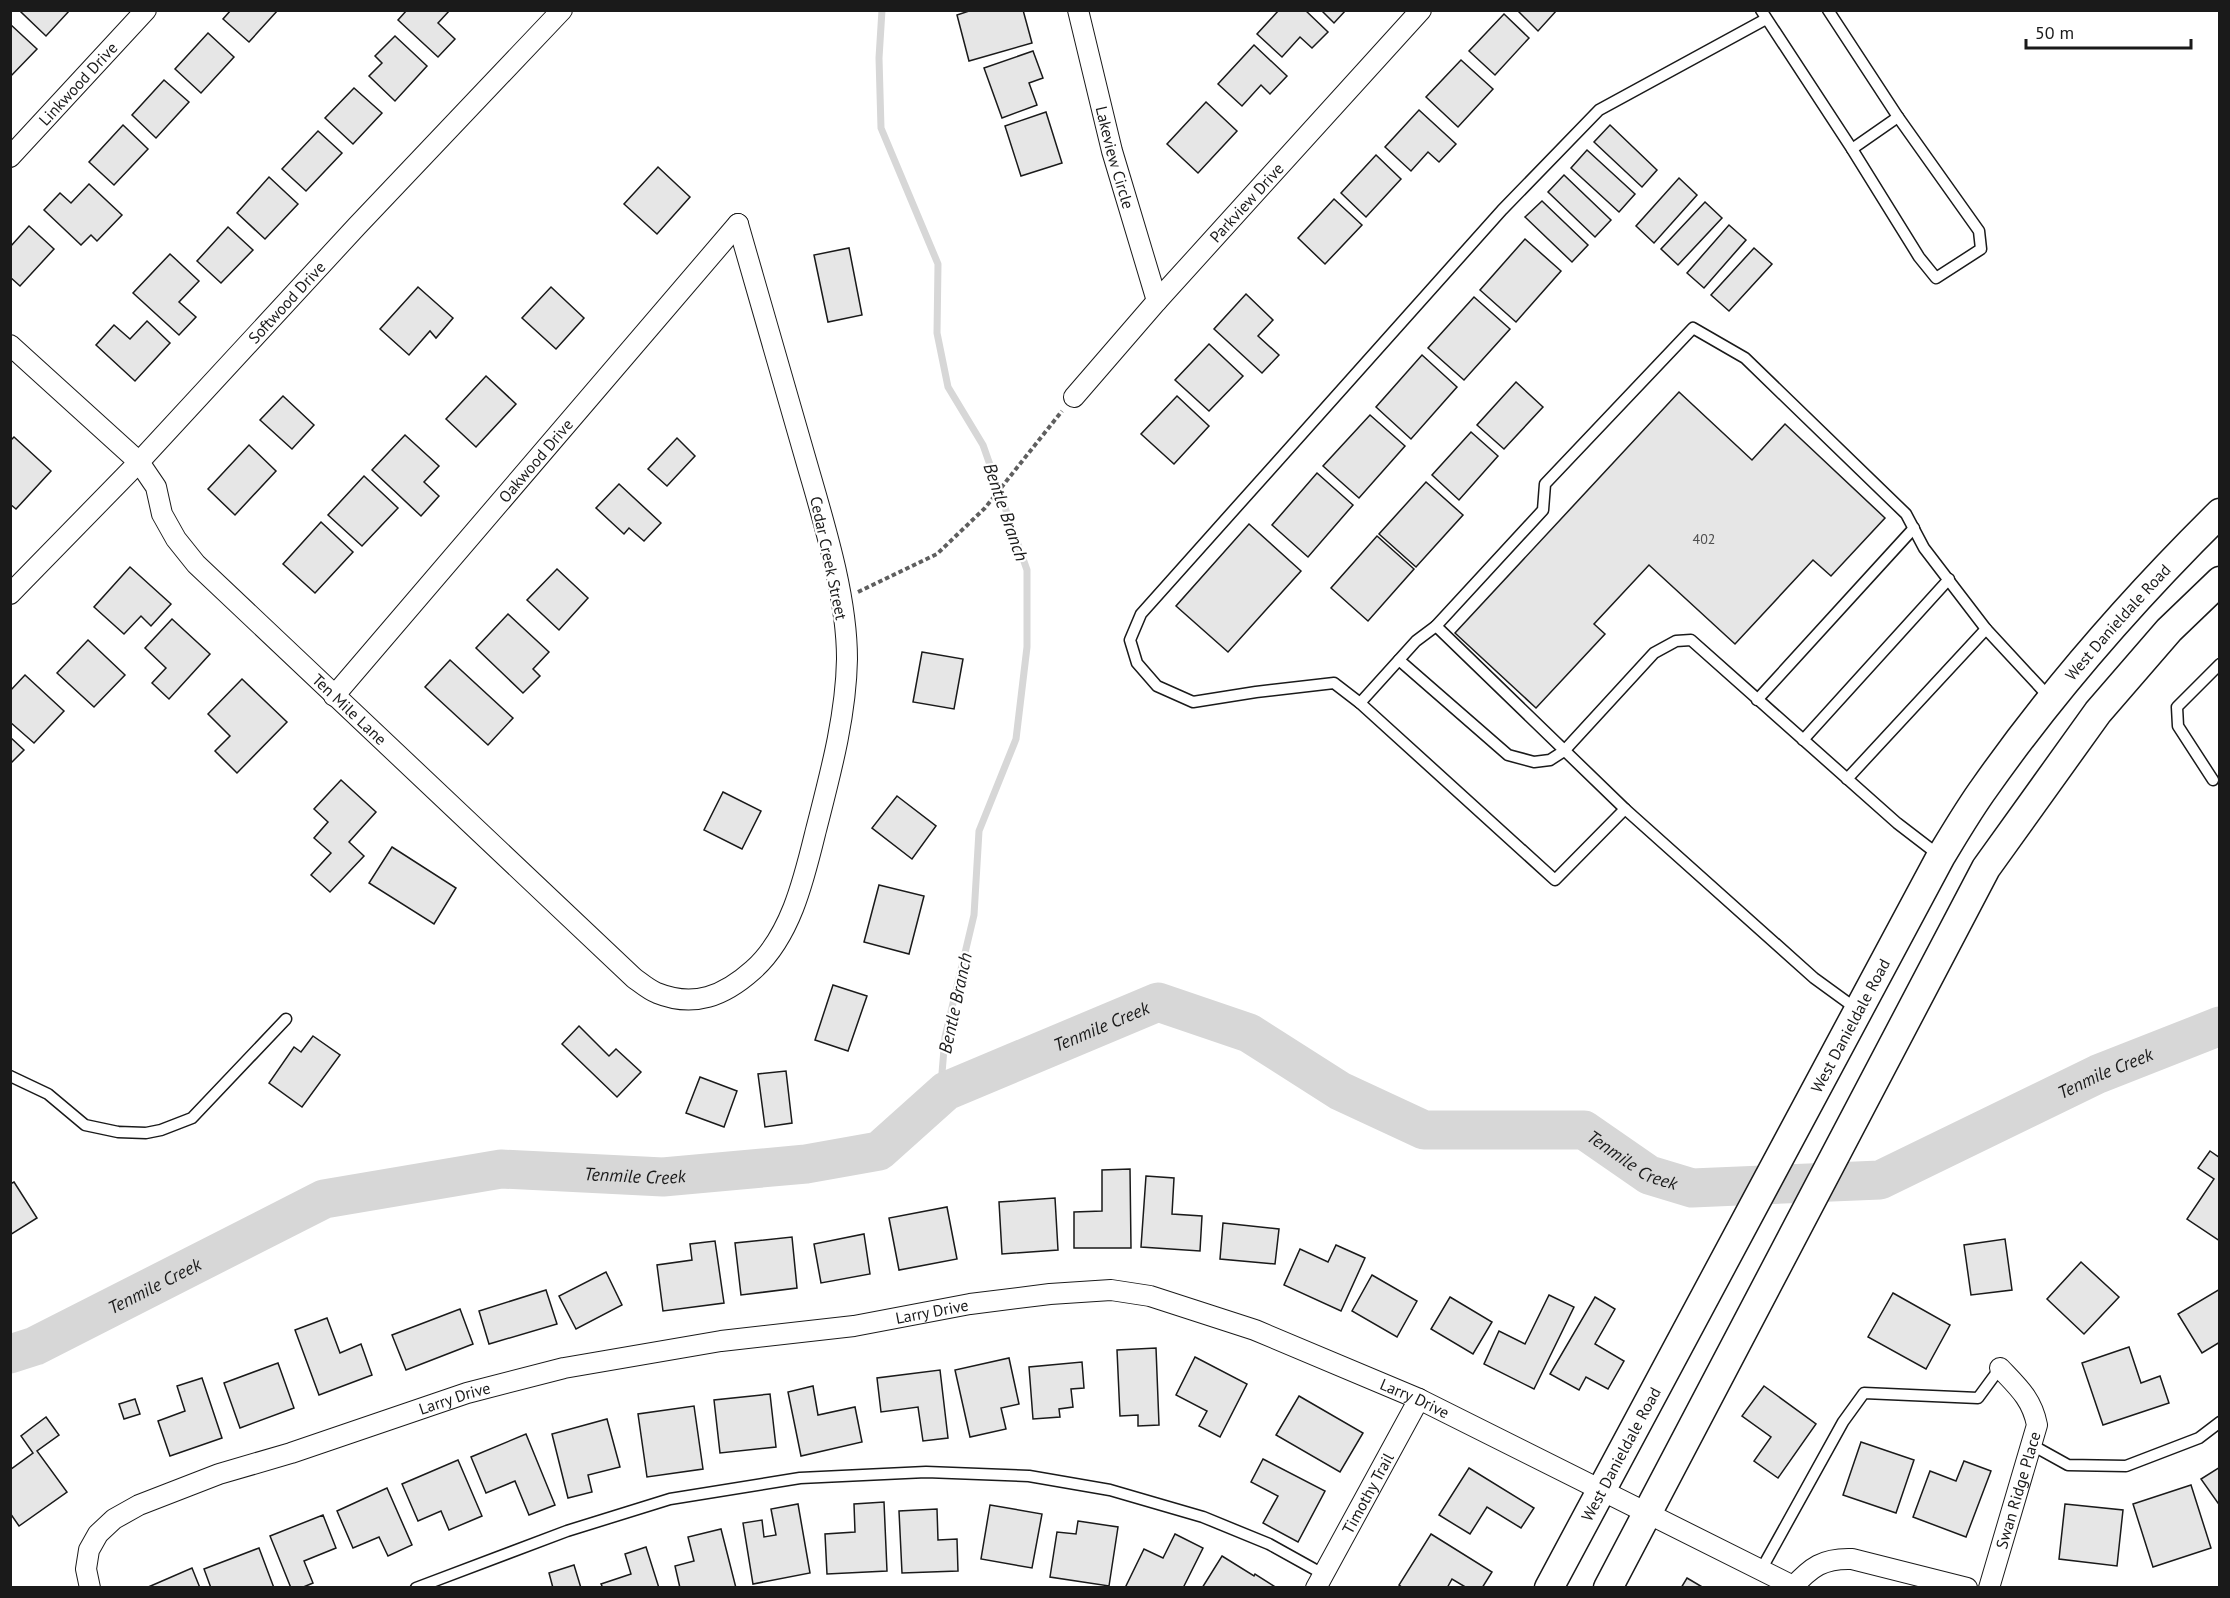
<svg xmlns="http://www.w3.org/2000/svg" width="2230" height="1598" viewBox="0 0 2230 1598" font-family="'PT Sans',sans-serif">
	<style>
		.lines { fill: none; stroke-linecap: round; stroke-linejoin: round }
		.stream { stroke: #d7d7d7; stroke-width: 7 }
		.river { stroke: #d7d7d7; stroke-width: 39 }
		.building { fill: #e6e6e6; stroke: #1a1a1a; stroke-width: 1.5 }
		.service-casing { stroke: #1a1a1a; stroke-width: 13 }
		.minor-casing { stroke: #1a1a1a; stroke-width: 22 }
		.secondary-casing { stroke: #1a1a1a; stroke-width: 31 }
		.path { stroke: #5f5f5f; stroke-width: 4; stroke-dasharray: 4.5 3; stroke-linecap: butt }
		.service { stroke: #fff; stroke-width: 10 }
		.minor { stroke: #fff; stroke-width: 20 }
		.secondary { stroke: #fff; stroke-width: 28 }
		.labels { text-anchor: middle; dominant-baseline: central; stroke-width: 4.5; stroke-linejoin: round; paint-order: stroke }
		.number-label { font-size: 14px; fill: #4d4d4d }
		.street-label { font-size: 16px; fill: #1a1a1a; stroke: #fff }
		.water-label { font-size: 18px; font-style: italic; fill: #1a1a1a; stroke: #fff }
	</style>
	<rect width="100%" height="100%" fill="#fff"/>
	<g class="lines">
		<polyline class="stream" points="882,10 879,58 881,128 938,264 937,333 948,387 983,445 1027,570 1027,647 1016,739 979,831 974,915 945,1037 940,1097"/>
		<path class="river" id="s1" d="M10,1354L35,1346L324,1199L501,1169L663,1177L806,1164L879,1151L946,1091L1158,1002L1249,1033L1340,1091L1424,1130H1584L1649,1175L1692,1188L1880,1180L2098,1074L2220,1026"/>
	</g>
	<g class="building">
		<polygon points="22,10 70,10 46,36 21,12"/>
		<polygon points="231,10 278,10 249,42 223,19"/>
		<polygon points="407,10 450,10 438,23 455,39 438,57 398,20"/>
		<polygon points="972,10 1023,10 1032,43 969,61 957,15"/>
		<polygon points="1279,10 1305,10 1328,32 1312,48 1300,37 1282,57 1257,34"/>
		<polygon points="1321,10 1346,10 1334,23"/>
		<polygon points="1517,10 1557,10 1538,31"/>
		<polygon points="1504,14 1529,38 1495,75 1469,51"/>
		<polygon points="10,24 37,49 10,77"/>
		<polygon points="208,33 234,57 201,93 175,69"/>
		<polygon points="395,36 427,66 395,101 369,76 382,63 375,56"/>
		<polygon points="1254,45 1287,76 1270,94 1261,85 1242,106 1218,84"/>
		<polygon points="1033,51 1043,78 1029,83 1037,105 1002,118 984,68"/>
		<polygon points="1461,60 1493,89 1458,127 1426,97"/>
		<polygon points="164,80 189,102 156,138 132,115"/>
		<polygon points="354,88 382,113 353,144 325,118"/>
		<polygon points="1206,102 1237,131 1198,173 1167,144"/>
		<polygon points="1419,110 1456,144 1439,162 1428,152 1411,171 1385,147"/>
		<polygon points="1046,112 1062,163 1021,176 1005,126"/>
		<polygon points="123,125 148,149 114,185 89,162"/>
		<polygon points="1610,125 1657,170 1642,187 1594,142"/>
		<polygon points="318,131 342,153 306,191 282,169"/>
		<polygon points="1587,150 1635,194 1619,212 1571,168"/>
		<polygon points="1376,155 1401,179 1366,217 1341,193"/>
		<polygon points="658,167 690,197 657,234 624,204"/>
		<polygon points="1564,175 1611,220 1595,237 1548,192"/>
		<polygon points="269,177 298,204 265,239 237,213"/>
		<polygon points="1679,178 1697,195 1654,243 1636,226"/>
		<polygon points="89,184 122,215 97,241 91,235 81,245 44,210 60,193 71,203"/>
		<polygon points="1334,199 1362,225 1325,264 1298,238"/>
		<polygon points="1542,201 1588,245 1572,262 1525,217"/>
		<polygon points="1705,202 1722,218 1678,265 1661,249"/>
		<polygon points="1729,225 1746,240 1704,288 1687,273"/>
		<polygon points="29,226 54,249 20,286 10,277 10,247"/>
		<polygon points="228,227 253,250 221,283 197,261"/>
		<polygon points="1525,239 1561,271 1516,322 1480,290"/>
		<polygon points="849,248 862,315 828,322 814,255"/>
		<polygon points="1754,248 1772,264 1729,311 1711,295"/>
		<polygon points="170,254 199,281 179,302 196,317 179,335 133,293"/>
		<polygon points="418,287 453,318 436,338 430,331 409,355 380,329"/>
		<polygon points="551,287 584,318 556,349 522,318"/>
		<polygon points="1246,294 1273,320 1258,336 1279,355 1262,373 1214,329"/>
		<polygon points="1474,297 1510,329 1464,380 1428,348"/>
		<polygon points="147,321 170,343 135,381 96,345 114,325 130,339"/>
		<polygon points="1209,344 1243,376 1209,411 1175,380"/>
		<polygon points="1422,355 1457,387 1411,439 1376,407"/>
		<polygon points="486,376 516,404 476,447 446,419"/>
		<polygon points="1516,382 1543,407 1504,449 1477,425"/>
		<polygon points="1679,392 1752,460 1785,424 1885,518 1831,576 1813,560 1735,644 1649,565 1594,624 1605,634 1536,708 1455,633"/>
		<polygon points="283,396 314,425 292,449 260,420"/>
		<polygon points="1177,396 1209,426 1174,464 1141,434"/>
		<polygon points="1370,415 1405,446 1359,498 1323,466"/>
		<polygon points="1471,432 1498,456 1459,500 1432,475"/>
		<polygon points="405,435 439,466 424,482 439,496 421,516 372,470"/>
		<polygon points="14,437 51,471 16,509 10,504 10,441"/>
		<polygon points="677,438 695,456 667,486 648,469"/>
		<polygon points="249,445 276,471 235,515 208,489"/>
		<polygon points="1317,473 1353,505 1308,557 1272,525"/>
		<polygon points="364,476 398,508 362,546 328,515"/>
		<polygon points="1426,482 1463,515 1416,567 1379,534"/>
		<polygon points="619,484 661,523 644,541 629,528 624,534 596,508"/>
		<polygon points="321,522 353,552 315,593 283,564"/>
		<polygon points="1249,524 1301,571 1228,652 1176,606"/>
		<polygon points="1377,536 1414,569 1368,621 1331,588"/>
		<polygon points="130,567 171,604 151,626 141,616 124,634 94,607"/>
		<polygon points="557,569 588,598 559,630 527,600"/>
		<polygon points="508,614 549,652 533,669 540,676 523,693 476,648"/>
		<polygon points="172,619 210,654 169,699 152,683 166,668 145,648"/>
		<polygon points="88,640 125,675 94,707 57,673"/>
		<polygon points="922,652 963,659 954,709 913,702"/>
		<polygon points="450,660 513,718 488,745 425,687"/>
		<polygon points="25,675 64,711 34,743 10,722 10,691"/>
		<polygon points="242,679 287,722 237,773 215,751 230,736 208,714"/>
		<polygon points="10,737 24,750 10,764"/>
		<polygon points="341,780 376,812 349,842 364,856 330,892 311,875 331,853 314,838 328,822 314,809"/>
		<polygon points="723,792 761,811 742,849 704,830"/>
		<polygon points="897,796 936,826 912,859 872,828"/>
		<polygon points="392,847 456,888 434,924 369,883"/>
		<polygon points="879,885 924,896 909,954 864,942"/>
		<polygon points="833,985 867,996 848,1051 815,1040"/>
		<polygon points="579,1026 609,1056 616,1049 641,1072 617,1097 562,1044"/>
		<polygon points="313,1036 340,1055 302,1107 269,1083 294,1047 301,1052"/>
		<polygon points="786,1071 792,1123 765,1127 758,1074"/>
		<polygon points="700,1077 737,1091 724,1127 686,1113"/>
		<polygon points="2210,1151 2220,1158 2220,1241 2187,1219 2214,1179 2198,1168"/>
		<polygon points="1130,1169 1131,1248 1074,1248 1074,1212 1102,1211 1102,1170"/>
		<polygon points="1146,1176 1174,1178 1172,1214 1202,1216 1200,1251 1141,1247"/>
		<polygon points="14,1182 37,1218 10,1235 10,1184"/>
		<polygon points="1055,1198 1058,1250 1002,1254 999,1202"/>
		<polygon points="947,1207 957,1259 899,1270 889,1218"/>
		<polygon points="1223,1223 1279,1229 1275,1264 1220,1259"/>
		<polygon points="864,1234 870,1274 821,1283 814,1244"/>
		<polygon points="792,1237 797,1288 741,1295 735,1243"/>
		<polygon points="2005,1239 2012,1290 1971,1295 1964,1245"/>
		<polygon points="715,1241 724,1303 663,1311 657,1265 692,1260 690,1244"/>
		<polygon points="1336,1245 1365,1258 1341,1311 1284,1285 1300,1249 1328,1262"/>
		<polygon points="2081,1262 2119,1297 2084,1334 2047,1299"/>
		<polygon points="606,1272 622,1305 576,1329 559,1296"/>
		<polygon points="1372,1275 1417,1301 1397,1337 1352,1311"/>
		<polygon points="2220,1289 2220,1342 2202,1353 2178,1314"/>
		<polygon points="546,1290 557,1324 489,1344 479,1311"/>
		<polygon points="1893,1293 1950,1325 1926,1369 1868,1337"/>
		<polygon points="1549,1295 1574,1307 1534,1389 1484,1364 1499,1331 1525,1344"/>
		<polygon points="1450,1297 1492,1322 1473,1354 1431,1329"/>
		<polygon points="1595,1297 1615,1309 1595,1344 1624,1361 1608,1389 1586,1377 1579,1390 1550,1374"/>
		<polygon points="460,1309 473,1344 406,1370 392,1335"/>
		<polygon points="327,1318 340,1353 361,1344 372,1375 319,1395 295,1330"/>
		<polygon points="2129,1347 2141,1383 2160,1376 2169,1403 2103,1425 2082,1363"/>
		<polygon points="1156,1348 1159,1425 1138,1426 1138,1415 1120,1416 1117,1350"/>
		<polygon points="1195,1357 1247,1384 1220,1437 1199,1426 1207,1411 1176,1395"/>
		<polygon points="1009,1358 1019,1404 1001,1408 1006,1429 970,1437 955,1370"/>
		<polygon points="1082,1362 1084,1388 1071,1389 1073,1407 1059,1409 1060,1417 1033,1419 1029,1367"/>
		<polygon points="278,1363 294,1408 240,1428 224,1383"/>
		<polygon points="940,1370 948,1438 923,1441 918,1407 881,1412 877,1378"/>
		<polygon points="202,1378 222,1438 170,1456 158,1421 185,1411 177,1386"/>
		<polygon points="813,1386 818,1415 855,1407 862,1442 801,1456 788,1392"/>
		<polygon points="1764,1386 1816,1424 1778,1478 1754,1461 1771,1437 1742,1416"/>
		<polygon points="770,1394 776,1447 720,1453 714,1400"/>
		<polygon points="1299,1396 1363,1433 1340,1472 1276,1435"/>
		<polygon points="135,1399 140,1414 124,1419 119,1404"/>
		<polygon points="694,1406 703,1469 647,1477 638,1414"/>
		<polygon points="46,1417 59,1435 37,1451 67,1492 19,1526 10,1513 10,1470 33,1453 21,1436"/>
		<polygon points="607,1419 620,1467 588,1475 592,1492 568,1498 552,1434"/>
		<polygon points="526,1434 555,1505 529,1515 515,1481 486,1493 471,1457"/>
		<polygon points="1861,1442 1914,1460 1896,1513 1843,1495"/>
		<polygon points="1263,1459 1325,1491 1298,1542 1263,1523 1278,1496 1251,1482"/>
		<polygon points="458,1460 482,1516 449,1530 441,1511 418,1521 402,1484"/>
		<polygon points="1964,1461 1991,1471 1966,1537 1913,1517 1930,1471 1956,1481"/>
		<polygon points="2220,1467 2220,1506 2201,1479"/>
		<polygon points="1469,1468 1534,1508 1521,1528 1487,1507 1470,1534 1439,1515"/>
		<polygon points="2191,1485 2211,1548 2153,1567 2133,1504"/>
		<polygon points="387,1488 412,1545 388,1556 379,1537 353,1548 337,1511"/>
		<polygon points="884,1502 887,1571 827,1574 825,1534 855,1532 854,1504"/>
		<polygon points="798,1504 810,1573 753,1584 743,1523 762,1520 764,1537 776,1535 771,1509"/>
		<polygon points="2065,1504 2123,1510 2117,1566 2059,1559"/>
		<polygon points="990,1505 1042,1514 1032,1568 981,1559"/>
		<polygon points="937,1509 938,1540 957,1539 958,1571 902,1573 899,1511"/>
		<polygon points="323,1515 336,1548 304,1561 313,1583 301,1588 291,1588 270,1536"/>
		<polygon points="1078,1521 1118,1527 1109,1586 1050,1577 1057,1532 1076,1534"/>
		<polygon points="721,1529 736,1588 680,1588 675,1566 694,1561 688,1537"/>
		<polygon points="1175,1534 1203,1548 1183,1588 1125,1588 1144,1549 1163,1558"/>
		<polygon points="1431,1534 1492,1572 1482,1588 1467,1588 1452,1579 1447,1588 1403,1588 1399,1585"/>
		<polygon points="646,1547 659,1588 603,1588 601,1584 631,1574 625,1554"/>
		<polygon points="259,1548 274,1588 211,1588 204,1569"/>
		<polygon points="1222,1556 1254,1576 1255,1574 1277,1588 1202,1588"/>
		<polygon points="574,1565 581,1588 553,1588 549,1573"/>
		<polygon points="192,1568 200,1588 146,1588"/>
		<polygon points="1687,1578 1704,1588 1681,1588"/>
	</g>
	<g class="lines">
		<defs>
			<g id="service">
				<polyline points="1761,10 1852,149 1919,257 1936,278 1981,249 1979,231 1898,117 1828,10"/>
				<polyline points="1852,149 1898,117"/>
				<polyline points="1436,626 1416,641 1360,703 1555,880 1625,809"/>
				<polyline points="1399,660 1508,755 1534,762 1550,760 1564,751 1654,653 1676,641 1691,640 1897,823 1940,856"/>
				<polyline points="1757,700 1914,528"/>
				<polyline points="1360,703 1334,683 1256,692 1193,702 1157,686 1137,663 1130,640 1141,614 1502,210 1599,110 1766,19"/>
				<polyline points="1803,740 1949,579"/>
				<polyline points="1847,779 1986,629"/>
				<polyline points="2213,780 2178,726 2177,707 2220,664"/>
				<polyline points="1858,1010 1814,978 1625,809 1436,626 1543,510 1545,484 1693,328 1745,358 1906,514 1924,548 1986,629 2050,698"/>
				<polyline points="10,1076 48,1094 85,1125 118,1132 146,1133 161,1130 192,1118 286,1019"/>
				<polyline points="2032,1445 2068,1465 2126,1466 2199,1438 2220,1422"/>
				<polyline points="1761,1570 1843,1422 1864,1393 1978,1398 2000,1368"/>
				<polyline points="416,1588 567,1531 670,1499 800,1478 926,1472 1029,1476 1110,1490 1203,1517 1269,1544 1323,1574"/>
			</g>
			<g id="minor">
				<path id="s2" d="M1078,10L1112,151L1157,301"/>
				<path id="s3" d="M10,157L146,10"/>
				<path id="s4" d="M10,345L139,462L156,487L162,514L176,539L196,564L634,978C641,983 649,990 657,993C694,1008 724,996 753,970C791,936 804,879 816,830C830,775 846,717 847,659C847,594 823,520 805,457C783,380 761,302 738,224"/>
				<path id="s5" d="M1074,397L1157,301L1421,10"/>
				<path id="s6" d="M10,594L139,462L357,226L562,10"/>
				<path id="s7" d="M334,696L738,224"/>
				<path id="s8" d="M90,1588L86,1569L89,1550L98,1534L114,1519L139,1505L219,1474L291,1453L467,1393L564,1368L721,1341L854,1326L970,1304L1050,1294L1111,1290L1150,1296L1255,1330L1419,1399L1793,1586"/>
				<path id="s9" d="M1316,1588L1419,1399"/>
				<path d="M1792,1588C1811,1567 1823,1558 1852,1559L1967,1588"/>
				<path id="s10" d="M1989,1588L2037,1425C2032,1399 2018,1387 2000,1368"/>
			</g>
			<g id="secondary">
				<path id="s11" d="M1549,1588L1941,856C1955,833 1969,809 1985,787C2054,689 2134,598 2220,513"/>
				<polyline points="1608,1588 1986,868 2098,712 2169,630 2220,581"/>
			</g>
		</defs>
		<use href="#service" class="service-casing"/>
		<use href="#minor" class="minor-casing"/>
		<use href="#secondary" class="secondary-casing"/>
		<polyline class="path" points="858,592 937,554 985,508 1062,411"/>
		<use href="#service" class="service"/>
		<use href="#minor" class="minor"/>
		<use href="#secondary" class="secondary"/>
	</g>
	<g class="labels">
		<g class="number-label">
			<text x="1704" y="539">402</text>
		</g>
		<g class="street-label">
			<text stroke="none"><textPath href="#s3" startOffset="100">Linkwood Drive</textPath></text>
			<text stroke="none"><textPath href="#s2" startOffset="152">Lakeview Circle</textPath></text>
			<text stroke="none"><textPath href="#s5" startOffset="260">Parkview Drive</textPath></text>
			<text stroke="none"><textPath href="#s6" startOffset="402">Softwood Drive</textPath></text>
			<text stroke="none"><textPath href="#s7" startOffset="310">Oakwood Drive</textPath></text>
			<text transform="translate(829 558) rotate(78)">Cedar Creek Street</text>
			<text stroke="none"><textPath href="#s11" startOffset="1124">West Danieldale Road</textPath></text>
			<text stroke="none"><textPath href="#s4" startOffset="504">Ten Mile Lane</textPath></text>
			<text stroke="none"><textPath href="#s11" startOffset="638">West Danieldale Road</textPath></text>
			<text stroke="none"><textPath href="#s8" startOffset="927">Larry Drive</textPath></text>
			<text stroke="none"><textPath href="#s8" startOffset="1431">Larry Drive</textPath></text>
			<text stroke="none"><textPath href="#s8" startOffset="441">Larry Drive</textPath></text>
			<text stroke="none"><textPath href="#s11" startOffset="152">West Danieldale Road</textPath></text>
			<text stroke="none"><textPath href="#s10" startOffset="102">Swan Ridge Place</textPath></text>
			<text stroke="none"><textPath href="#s9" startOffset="108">Timothy Trail</textPath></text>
		</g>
		<g class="water-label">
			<text transform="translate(1006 512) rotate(71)">Bentle Branch</text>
			<text transform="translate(955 1003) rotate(-78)">Bentle Branch</text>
			<text stroke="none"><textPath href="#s1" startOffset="1168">Tenmile Creek</textPath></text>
			<text stroke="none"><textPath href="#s1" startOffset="2248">Tenmile Creek</textPath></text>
			<text stroke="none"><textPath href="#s1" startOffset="1744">Tenmile Creek</textPath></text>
			<text stroke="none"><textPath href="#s1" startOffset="664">Tenmile Creek</textPath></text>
			<text stroke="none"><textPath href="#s1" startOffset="160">Tenmile Creek</textPath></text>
		</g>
	</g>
	<rect width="2230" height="1598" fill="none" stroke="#1a1a1a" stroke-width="24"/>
	<path d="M2026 39v9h165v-9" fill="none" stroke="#1a1a1a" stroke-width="3"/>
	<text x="2035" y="39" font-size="18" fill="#1a1a1a" stroke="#ffffff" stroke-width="4.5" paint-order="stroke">50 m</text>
</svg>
